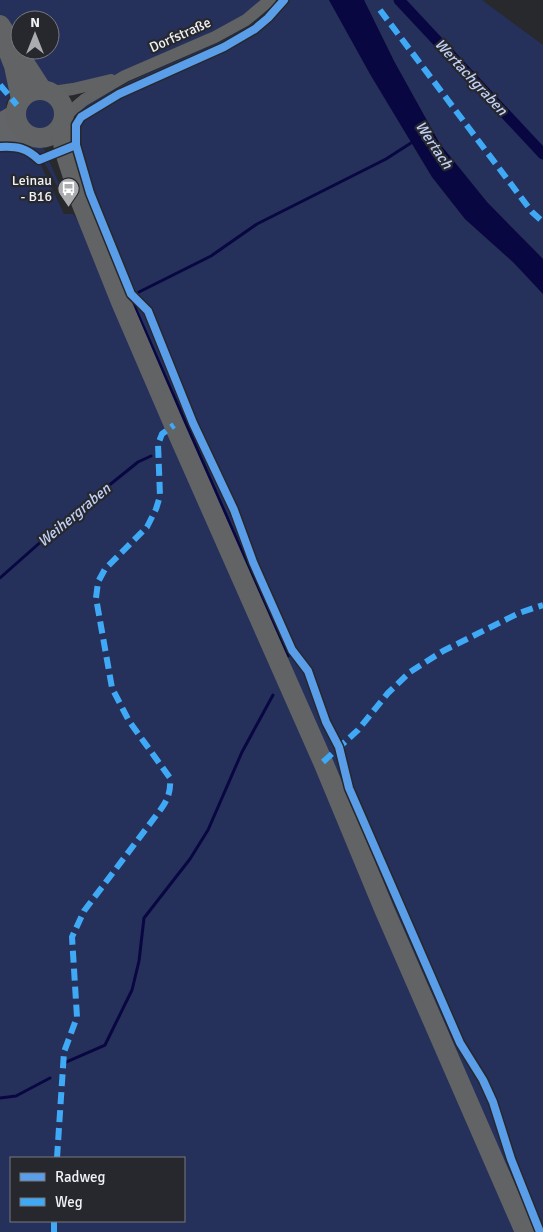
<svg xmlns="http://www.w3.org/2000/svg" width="543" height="1232" viewBox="0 0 543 1232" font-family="Signika,sans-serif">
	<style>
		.green { fill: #26315b; fill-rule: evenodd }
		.water { fill: #090742 }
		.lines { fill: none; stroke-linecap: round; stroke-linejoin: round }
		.stream { stroke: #090742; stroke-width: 3 }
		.canal { stroke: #090742; stroke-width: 11 }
		.street { stroke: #616263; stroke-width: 12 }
		.secondary { stroke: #636467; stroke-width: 18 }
		.primary { stroke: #626365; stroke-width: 20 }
		.quiet { stroke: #3fa9f5; stroke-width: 6; stroke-dasharray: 12 6; stroke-linecap: butt }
		.cycleway-casing { stroke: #26282d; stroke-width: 11 }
		.cycleway { stroke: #5a9eea; stroke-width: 8 }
		.labels { text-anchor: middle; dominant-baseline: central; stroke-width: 4.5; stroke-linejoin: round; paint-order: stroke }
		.street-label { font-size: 14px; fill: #f0f2f5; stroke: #26282d }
		.poi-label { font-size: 14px; fill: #f0f2f5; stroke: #26282d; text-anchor: end }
		.water-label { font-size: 15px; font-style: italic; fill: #c1cff6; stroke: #26282d }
	</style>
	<rect width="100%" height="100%" fill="#27292c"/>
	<g class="green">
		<polygon points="0,0 262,0 242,16 213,32 124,72 101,79 52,86 46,84 22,50 50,50 50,20 20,20 20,47 0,15"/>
		<polygon points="288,0 329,0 370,74 432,177 465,219 514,263 543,294 543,1232 530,1232 180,425 70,149 78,146 78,125 83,118 120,96 226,49 257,30 270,20"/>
		<polygon points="364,0 482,0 543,45 543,259 487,202 440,144 394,61"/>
		<path d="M274,5H276C238,52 157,68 105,100C97,105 85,110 79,116C73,124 73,133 74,142L68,145V131L75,114L88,104L131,81L222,41L252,24Z"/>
		<polygon points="0,51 11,94 6,103 6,110 0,115"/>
		<circle cx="41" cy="113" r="19"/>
		<path d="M28,140L40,146L44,149L67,202H65C55,183 43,149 20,145C14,143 6,145 0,145V141Z"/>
		<path d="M20,148L31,153L39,161L64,214H73L83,228L520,1232H0V150ZM11,1158H184V1221H11Z"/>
	</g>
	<polygon class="water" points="329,0 364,0 394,61 440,144 487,202 543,259 543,294 514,263 465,219 432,177 370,74"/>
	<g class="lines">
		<g class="stream">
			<polyline points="139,292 211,256 257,224 386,159 414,141"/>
			<polyline points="133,303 288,656"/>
			<polyline points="0,578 61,524 138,462 151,456"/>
			<polyline points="66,1062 105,1045 132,990 139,961 144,918 190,859 208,830 242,752 273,695"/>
			<polyline points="0,1098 16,1096 50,1078"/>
		</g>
		<polyline class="canal" points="399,0 543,154"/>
		<g class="street">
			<polyline points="52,92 73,89 111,80"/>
			<polyline points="65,116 84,100 125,76 215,37 246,20 270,0"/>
		</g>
		<g class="secondary">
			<polyline points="0,122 16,113"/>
			<polyline points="0,136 9,133 28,135"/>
		</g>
		<g class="primary">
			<polyline points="0,25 42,90"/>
			<polyline points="7,48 14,66 21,99"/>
			<circle cx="40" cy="114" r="24"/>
			<polyline points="61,129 64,149 81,202 121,302 174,425 323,762 384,909 525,1232"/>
		</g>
		<g class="quiet">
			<polyline points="380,10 532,212 543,222"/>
			<polyline points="0,85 17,105"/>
			<polyline points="323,762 358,730 388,693 410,672 443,651 519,613 543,605"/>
			<path d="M57,1158L64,1052L77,1017L72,937L84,911L161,809C168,799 171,791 170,778L129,721L112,688L96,598L98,582L105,569L147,527L156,509L160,496L158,444L162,434L174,425"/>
			<polyline points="54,1221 54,1232"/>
		</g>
		<defs>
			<g id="cycleway">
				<polyline points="284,0 268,18 255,29 224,47 119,94 81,117 76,125 76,145 90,193 131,294 148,311 193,423 234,510 253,562 292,650 308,671 326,722 339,747 349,788 460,1043 483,1080 493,1102 511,1159 540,1232"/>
				<path d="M0,147C17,146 27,148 39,160L76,145"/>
			</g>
		</defs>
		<use href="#cycleway" class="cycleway-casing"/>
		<use href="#cycleway" class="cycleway"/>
	</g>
	<defs>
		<symbol id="bus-pin" viewBox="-11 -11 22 30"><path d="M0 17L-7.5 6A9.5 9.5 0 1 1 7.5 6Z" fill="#aaacaf" stroke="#26282d"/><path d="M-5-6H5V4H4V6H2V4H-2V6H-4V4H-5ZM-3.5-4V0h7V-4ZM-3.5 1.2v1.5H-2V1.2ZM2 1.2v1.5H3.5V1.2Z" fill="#fff"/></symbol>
	</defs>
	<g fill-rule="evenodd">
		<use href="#bus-pin" x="56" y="176" width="25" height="34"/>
	</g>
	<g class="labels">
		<g class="street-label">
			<text transform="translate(180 35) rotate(-24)">Dorfstraße</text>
		</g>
		<g class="poi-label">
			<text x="52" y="180">Leinau<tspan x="52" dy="16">- B16</tspan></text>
		</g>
		<g class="water-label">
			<text transform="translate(471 77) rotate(47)">Wertachgraben</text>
			<text transform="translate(434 145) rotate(56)">Wertach</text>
			<text transform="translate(74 515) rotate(-40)">Weihergraben</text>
		</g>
	</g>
	<rect x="10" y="1157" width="175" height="65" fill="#26282d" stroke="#77797d"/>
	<rect x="20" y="1173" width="25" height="8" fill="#5a9eea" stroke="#77797d"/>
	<text x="55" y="1182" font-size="15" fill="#f0f2f5">Radweg</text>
	<rect x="20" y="1198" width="25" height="8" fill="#3fa9f5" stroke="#77797d"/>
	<text x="55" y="1207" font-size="15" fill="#f0f2f5">Weg</text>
	<g transform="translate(35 35)"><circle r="24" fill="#26282d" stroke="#77797d"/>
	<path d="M0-4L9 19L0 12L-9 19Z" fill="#aaacaf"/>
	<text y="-8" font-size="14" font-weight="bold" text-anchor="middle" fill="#f0f2f5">N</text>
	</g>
</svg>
